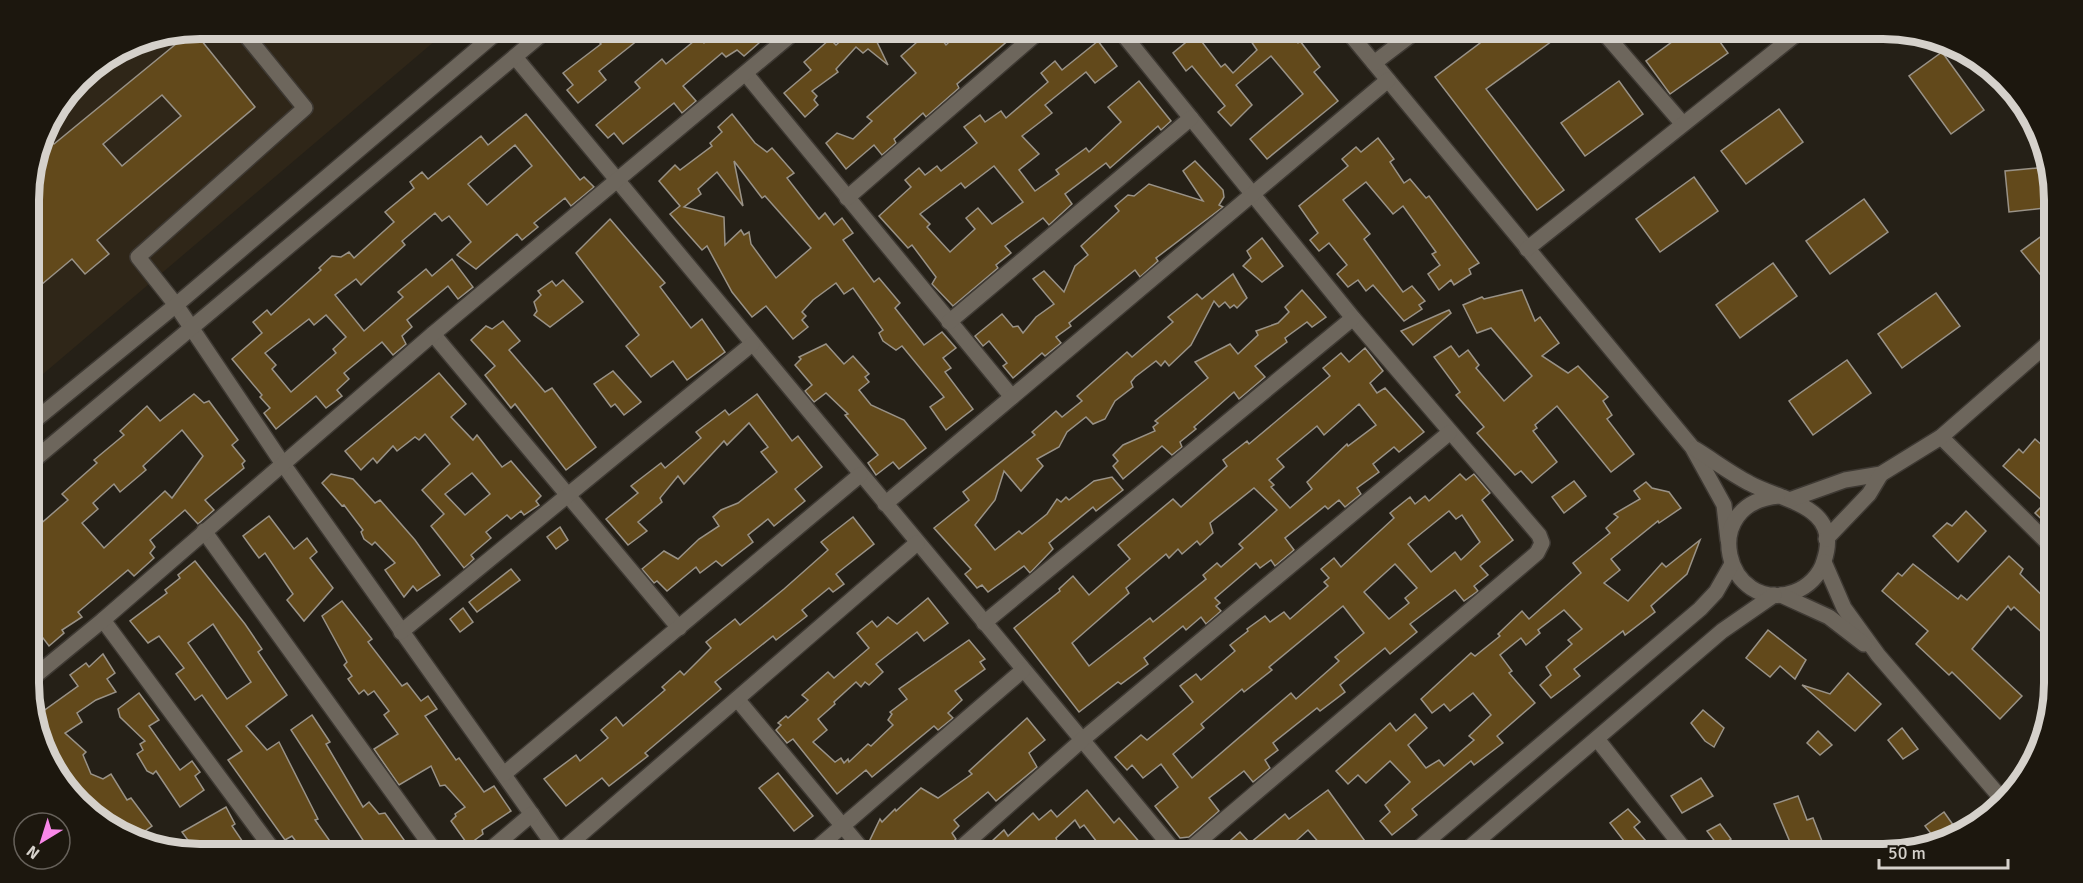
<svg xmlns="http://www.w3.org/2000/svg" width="2083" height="883" viewBox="0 0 2083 883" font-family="Signika,sans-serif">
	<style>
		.built { fill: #2f2618 }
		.building { fill: #62491b; stroke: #999287; stroke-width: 1.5; fill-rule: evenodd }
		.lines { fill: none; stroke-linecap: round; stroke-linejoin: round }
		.minor-casing { stroke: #3e3933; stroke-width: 18 }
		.minor { stroke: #6d665c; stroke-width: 15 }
		.rim { fill: none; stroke: #d5d1cb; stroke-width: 8 }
	</style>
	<rect width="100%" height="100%" fill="#252017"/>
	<polygon class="built" points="200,29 449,29 29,386 29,188 46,124 87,71 135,41"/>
	<g class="building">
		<polygon points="611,28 653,28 599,71 606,80 578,103 567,90 573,85 563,73 601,44 597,40"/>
		<polygon points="719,28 746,28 759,43 744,56 737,50 726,57 722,53 683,86 696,101 682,113 674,103 623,144 614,133 608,138 596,125 640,88 635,82 662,59 666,64 699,37 704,43"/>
		<polygon points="855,28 889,28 877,42 888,65 868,49 863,53 856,47 836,69 838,72 812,91 817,96 814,100 818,105 805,117 784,93 811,70 804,62 830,39 836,45"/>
		<polygon points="933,28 946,45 964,28 1023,28 957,84 959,88 926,117 923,113 894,139 896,143 882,155 874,145 846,169 826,143 837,133 853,139 872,121 867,117 916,73 901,56"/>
		<polygon points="1242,28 1286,28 1298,43 1300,41 1320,67 1314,72 1338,101 1267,159 1250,139 1303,94 1271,56 1236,85 1252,105 1231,126 1218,112 1225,106 1192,66 1186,71 1173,53 1196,34 1221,67 1225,64 1233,73 1257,50"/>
		<polygon points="1500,28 1570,28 1486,89 1564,190 1537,210 1435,77"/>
		<polygon points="1691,28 1710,28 1728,53 1670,94 1646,61"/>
		<path d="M193,30L255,107L97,240L109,254L85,274L72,259L29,295V188L44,133L54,144ZM162,95L181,116L122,166L103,144Z"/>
		<path d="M1098,41L1117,66L1095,83L1086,72L1045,105L1052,113L1022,136L1039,154L1019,170L1035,191L1059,174L1056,170L1086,148L1089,152L1121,122L1108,107L1139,81L1171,121L1161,130L1158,126L1110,168L1106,163L1065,194L1072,204L1049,225L1043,218L1005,246L1011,253L996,265L998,268L953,306L932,284L936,277L912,245L908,248L879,216L911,187L905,180L919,168L925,175L937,166L941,171L977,143L964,127L980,115L985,122L1001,111L1006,118L1048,82L1041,73L1055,61L1062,70ZM994,166L1023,202L992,224L978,208L966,218L975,229L950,252L927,227L930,224L920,214L961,183L965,188Z"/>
		<polygon points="1942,52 1984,110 1951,134 1909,76"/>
		<polygon points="1619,81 1643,114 1585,156 1561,123"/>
		<polygon points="1779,109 1803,142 1746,184 1721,151"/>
		<path d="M526,114L580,180L584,177L594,187L571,206L565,198L534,223L538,227L522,240L517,234L476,269L457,255L471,242L449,216L442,221L435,213L402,241L405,245L366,280L361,285L356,279L335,295L364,331L403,297L398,292L426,269L432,276L452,259L473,287L458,299L448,286L407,320L412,327L402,336L406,344L393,355L382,342L344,373L349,379L337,390L342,396L326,408L316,396L276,429L264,413L270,408L260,397L262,395L232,359L262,333L253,322L267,310L271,315L321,270L319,268L332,256L341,257L349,252L354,258L394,222L385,212L414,188L410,182L422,172L428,179L481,136L488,145ZM515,145L532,166L487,205L468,184ZM326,315L346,337L333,349L336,353L291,392L272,369L276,365L265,353L309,319L314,325Z"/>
		<path d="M732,114L755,143L767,152L772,148L794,173L787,178L819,219L825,213L834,225L842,218L853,233L843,240L874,282L879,278L900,303L895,308L924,345L942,332L956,348L943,358L951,368L945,372L973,409L946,430L930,407L944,397L902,346L896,350L883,341L879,333L883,330L853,288L844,294L836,283L813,300L802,312L806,316L802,320L808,327L793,339L766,306L752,317L732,292L707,246L702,250L670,214L680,206L659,181L675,165L680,170L712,146L710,143L722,132L718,127ZM734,161L762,198L765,196L811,248L776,278L751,244L749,232L744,235L741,230L725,245L724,217L684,207L701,194L698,189L717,172L743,206Z"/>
		<polygon points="1378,138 1394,159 1390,162 1404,183 1410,179 1426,198 1429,196 1479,263 1469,269 1471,274 1454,285 1451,280 1439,290 1428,274 1440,265 1432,254 1436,252 1403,206 1393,214 1366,182 1343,200 1370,234 1364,239 1403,292 1412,286 1425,301 1419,305 1422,309 1404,321 1373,285 1366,291 1358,280 1348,287 1337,274 1347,265 1329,243 1319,251 1310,240 1318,233 1299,206 1348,166 1342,159 1356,147 1361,152"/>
		<polygon points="1195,161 1223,190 1224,197 1219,205 1223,207 1156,258 1158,261 1140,277 1135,270 1069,323 1071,326 1056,337 1061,343 1045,356 1042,353 1013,378 1003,366 1007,363 989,341 983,346 975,336 1002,314 1013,327 1018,326 1023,333 1036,317 1054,304 1033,279 1044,271 1064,292 1075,266 1088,255 1081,246 1119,211 1115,206 1128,195 1134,196 1149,184 1203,201 1183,171"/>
		<polygon points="2049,167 2053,177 2053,207 2009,212 2005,171"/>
		<polygon points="1694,177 1718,211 1660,252 1636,219"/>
		<polygon points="1864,199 1888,232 1830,274 1806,241"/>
		<polygon points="610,219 665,283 660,287 691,328 702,319 725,352 687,380 673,361 651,377 626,346 639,335 576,253"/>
		<polygon points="2043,235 2053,248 2053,272 2044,279 2021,251"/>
		<polygon points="1262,238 1283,266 1262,282 1243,266 1251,258 1247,251"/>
		<polygon points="1773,263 1797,296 1740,338 1716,305"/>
		<polygon points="1233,274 1247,298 1237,308 1234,305 1230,308 1225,302 1219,307 1214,301 1191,345 1169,366 1165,361 1161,366 1156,361 1135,377 1131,382 1133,387 1115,401 1105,419 1093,424 1086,417 1067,432 1059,447 1037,459 1043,466 1021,491 1004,471 995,500 975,525 995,550 1019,531 1022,534 1047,514 1057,499 1061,502 1066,497 1069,500 1094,481 1112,477 1123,490 1096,511 1093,507 1049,543 1053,549 1030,573 1024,566 988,592 982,585 977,588 965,574 971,569 934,528 969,500 963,492 1035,435 1032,432 1056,411 1062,417 1082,401 1077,396 1127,352 1132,357 1173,322 1168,317 1197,294 1202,299"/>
		<polygon points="563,280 583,302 550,327 534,315 537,311 534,302 541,295 538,291 552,281 556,286"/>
		<polygon points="1302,290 1326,317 1312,327 1307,322 1285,338 1287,342 1255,366 1265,377 1239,399 1234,392 1194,427 1196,429 1180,442 1182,447 1172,455 1162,446 1123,479 1113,466 1118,461 1113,455 1123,445 1155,431 1153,427 1158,423 1155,421 1208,378 1195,362 1230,344 1238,354 1258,335 1256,331 1278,323 1289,312 1285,307"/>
		<polygon points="1522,290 1535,321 1540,317 1559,343 1542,356 1568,373 1578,366 1608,397 1603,401 1612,415 1607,419 1634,454 1611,472 1557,406 1535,425 1537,428 1533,431 1557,462 1532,483 1521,471 1515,475 1477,433 1484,427 1456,395 1460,392 1434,357 1451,346 1459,357 1468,350 1479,365 1476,368 1504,401 1532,376 1491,328 1477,333 1463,305 1482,297 1484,299"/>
		<polygon points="1936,293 1960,326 1902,368 1878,334"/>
		<polygon points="1449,310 1451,313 1413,345 1401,331"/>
		<polygon points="503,321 520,341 509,350 545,392 552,388 596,447 566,470 515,404 511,408 485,375 495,366 471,340 486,326 492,329"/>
		<polygon points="826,344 844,364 853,356 869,374 865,377 869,382 859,390 871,405 904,420 926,448 899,469 893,462 876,475 868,463 878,455 845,415 848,414 826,393 814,402 805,391 812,385 795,365 801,359 799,357"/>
		<path d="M1365,348L1383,371L1370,383L1377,393L1385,388L1424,432L1399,452L1394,447L1373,464L1379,472L1357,488L1361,494L1345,507L1339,500L1328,509L1325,506L1285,538L1294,550L1275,566L1271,560L1260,568L1256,563L1215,598L1220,603L1216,606L1221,611L1206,624L1201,617L1186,630L1183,626L1144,658L1148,664L1121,684L1118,682L1079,712L1014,628L1060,591L1059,589L1073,576L1089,595L1130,559L1118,545L1173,499L1181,507L1227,466L1223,460L1247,441L1249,444L1330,376L1323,368L1341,353L1349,362ZM1359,404L1376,425L1348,446L1347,444L1307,482L1312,489L1290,508L1271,487L1274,485L1269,480L1284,467L1277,459L1317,426L1324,435ZM1254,488L1277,510L1239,544L1243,548L1221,567L1217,563L1203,575L1206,579L1153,622L1150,618L1089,666L1072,643L1129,593L1126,588L1166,554L1169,558L1178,549L1182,554L1197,541L1200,545L1213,533L1210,523Z"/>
		<polygon points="1847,360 1871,393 1813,435 1789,401"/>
		<polygon points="613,371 641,402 624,415 615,404 611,407 594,384"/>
		<path d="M439,373L466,404L451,417L473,440L477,435L502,467L511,461L541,496L536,501L539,505L524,515L521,511L511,519L507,515L486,532L491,538L471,555L474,559L464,568L431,526L444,514L422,490L450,464L425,434L419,440L415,437L397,451L393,446L377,463L373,458L361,470L345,451ZM472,473L490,494L465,515L445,494Z"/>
		<path d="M194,394L204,403L209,401L238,440L232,445L245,461L242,464L244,468L205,500L214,510L198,524L185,510L150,540L155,547L150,553L154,558L134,576L128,570L109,586L78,612L82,617L62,630L64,633L49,646L40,634L30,643V596L37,590L30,581V533L68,500L62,494L97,463L94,460L124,435L120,431L147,406L160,421ZM182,430L203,456L172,498L165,491L104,548L82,523L98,509L93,503L114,484L120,492L146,470L143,466Z"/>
		<polygon points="757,394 792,441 798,436 822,467 795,489 805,501 774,526 768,519 748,535 753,542 722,566 716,561 700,573 696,567 667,591 657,581 654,583 642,569 664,551 678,559 699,539 719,526 713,517 721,510 738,503 777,472 761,452 768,447 749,423 727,445 724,441 684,484 678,476 660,498 662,502 638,522 647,531 628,545 606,519 638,493 631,486 661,463 665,468 701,438 696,432 725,410 729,415"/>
		<polygon points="2035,439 2054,456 2054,531 2035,513 2045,503 2003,466 2019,449 2023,453"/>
		<polygon points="331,474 353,479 375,503 380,500 415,540 440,575 417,591 413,586 404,597 385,570 395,563 375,542 372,545 364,539 361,532 363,530 344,505 342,506 322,483"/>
		<path d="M1460,474L1466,480L1474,474L1490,493L1482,500L1513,540L1480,566L1488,575L1474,586L1478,591L1464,601L1455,590L1410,624L1417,632L1390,654L1385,648L1340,685L1345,692L1320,711L1317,708L1273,743L1278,750L1265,760L1270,768L1253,782L1244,771L1209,798L1219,811L1189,837L1180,838L1155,806L1178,787L1161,764L1143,778L1132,765L1127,770L1115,757L1141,735L1147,740L1193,702L1180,686L1196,674L1201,680L1235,651L1230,645L1248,631L1247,629L1265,616L1270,622L1284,612L1290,619L1328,586L1324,582L1329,578L1321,569L1334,558L1341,567L1394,518L1390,513L1410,497L1415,504L1425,496L1429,501ZM1449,511L1456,519L1462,515L1480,542L1461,560L1455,552L1431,572L1408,544ZM1395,564L1417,588L1405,598L1409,603L1389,619L1364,592ZM1343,606L1364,633L1335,657L1339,661L1296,699L1291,693L1192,778L1173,754L1204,728L1201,724L1242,689L1244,692L1272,670L1269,667Z"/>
		<polygon points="1574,481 1586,496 1564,513 1552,497"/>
		<polygon points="1646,482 1652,488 1669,492 1681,508 1659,523 1658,521 1611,559 1620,570 1604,583 1628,601 1662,563 1666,567 1700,540 1687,574 1651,606 1655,612 1625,635 1623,631 1574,669 1580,676 1551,698 1540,685 1551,675 1546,667 1572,644 1568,640 1582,629 1564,610 1538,630 1540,633 1526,645 1521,638 1500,655 1512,671 1509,673 1535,703 1497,736 1503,743 1474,765 1471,761 1412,809 1417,815 1392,835 1380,821 1390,812 1385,805 1410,782 1390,761 1366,783 1358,775 1348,784 1336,771 1390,723 1396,731 1415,714 1427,728 1408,745 1426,768 1439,760 1444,766 1474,740 1469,736 1491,715 1473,693 1450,711 1444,704 1432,713 1421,699 1471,653 1475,656 1500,636 1498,634 1522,611 1529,619 1581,573 1573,563 1610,533 1606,528 1618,517 1614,514 1640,499 1634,491"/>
		<polygon points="1966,511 1986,531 1958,562 1933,536 1947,523 1952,526"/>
		<polygon points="269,516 294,549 307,538 317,552 310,558 333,588 304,621 287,600 293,594 265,553 259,558 243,536"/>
		<polygon points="853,517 874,544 836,574 844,584 833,592 829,588 802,610 807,616 776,640 773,636 715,682 721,689 645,753 648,756 609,786 602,778 566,806 544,779 576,755 580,761 608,738 601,730 616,717 623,726 665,690 662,687 680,671 684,675 711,648 706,642 735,619 740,625 784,589 828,550 821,542"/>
		<polygon points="560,527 568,540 556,549 547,537"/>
		<polygon points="2009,556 2023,569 2020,574 2054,607 2054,630 2048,638 2014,607 2011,610 2008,606 1972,649 2022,696 2000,719 1952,672 1949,675 1916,644 1928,631 1882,591 1898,573 1902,576 1913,564 1958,599 1961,595 1967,600"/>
		<path d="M195,561L245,624L262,649L258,652L287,695L246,726L267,750L279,742L318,819L315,820L339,854H305L292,836L285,840L228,760L242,751L202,695L195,700L176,674L184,668L159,636L148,643L130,621L167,593L165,590L180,578L178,575ZM213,624L251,682L227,699L188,643Z"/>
		<polygon points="511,569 520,580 477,612 469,602"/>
		<polygon points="928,598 948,623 924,641 917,632 876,664 883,672 869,685 865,682 861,687 856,682 834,702 835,704 818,719 827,730 813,742 835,762 841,758 844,763 848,759 849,762 868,744 871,746 893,725 888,720 892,714 890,712 907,699 899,689 969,640 985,659 980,662 985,669 955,691 962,700 948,713 953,718 938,730 934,726 872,777 866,770 837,794 793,739 787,743 776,730 781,725 778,723 786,716 788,718 808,700 802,695 828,672 834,678 869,648 857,633 872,621 877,627 888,617 897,624"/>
		<polygon points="342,601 372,639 368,642 402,686 407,683 421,701 428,696 437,709 425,716 456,760 459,758 484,792 494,786 511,811 482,830 483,834 468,845 451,821 456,816 455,814 465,807 445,785 440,786 431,766 399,785 374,749 398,734 384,715 389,711 374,691 368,695 364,690 359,694 348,679 352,676 344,665 347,662 322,616"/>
		<polygon points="463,608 473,622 460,632 450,619"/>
		<polygon points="1768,630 1806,660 1795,679 1780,666 1770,677 1746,658"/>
		<polygon points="103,654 115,673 107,679 116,692 96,700 77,713 82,722 65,733 86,752 83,755 91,774 103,779 111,774 127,800 131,798 152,826 132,840 84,803 85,801 52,754 56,752 35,717 78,686 70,675 86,663 89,667"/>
		<polygon points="1848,673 1881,704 1855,731 1802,685 1830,694"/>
		<polygon points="139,693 159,720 149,726 180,770 192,761 200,772 195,776 204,790 180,807 156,771 153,774 147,771 137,754 143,750 140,744 145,741 120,717 118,709"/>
		<polygon points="1703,710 1724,728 1714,747 1705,741 1691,723"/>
		<polygon points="312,715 330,742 326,744 363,807 369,802 379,814 385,813 414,854 372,854 291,730"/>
		<polygon points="1027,718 1045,740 1029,753 1037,767 996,801 988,792 954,820 959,826 952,833 956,839 938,854 879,854 869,842 880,819 882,822 895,809 896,811 921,788 938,798 972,774 969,771"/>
		<polygon points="1902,728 1918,749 1903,759 1888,740"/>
		<polygon points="1818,731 1832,745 1820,755 1807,743"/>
		<polygon points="778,773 813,816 794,831 759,788"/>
		<polygon points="1701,778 1713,796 1682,813 1671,796"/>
		<polygon points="1087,790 1114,823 1119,818 1142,845 1133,854 1091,854 1100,846 1084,825 1080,828 1075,820 1056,838 1058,843 1045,854 978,854 1004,830 1008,836 1033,813 1039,820 1051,810 1057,817"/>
		<polygon points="1328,790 1370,848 1362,854 1329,854 1308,830 1287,849 1281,842 1267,854 1215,854 1240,832 1250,843 1285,814 1289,819"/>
		<polygon points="1798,796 1807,820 1813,818 1825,849 1795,854 1774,804"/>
		<polygon points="226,807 235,824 232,826 251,854 198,854 182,832"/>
		<polygon points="1628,809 1640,822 1634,827 1657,854 1634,854 1610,823"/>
		<polygon points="1944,812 1956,829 1936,840 1925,826"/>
		<polygon points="1720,824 1731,839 1719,847 1707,831"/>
	</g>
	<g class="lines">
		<defs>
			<g id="minor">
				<polyline points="240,28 305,108 138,257 176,305 283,464 560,854"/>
				<polyline points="1118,28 1353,318 1539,535 1542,543 1537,553 1184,854"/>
				<polyline points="1345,28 1692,447 1724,505 1728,540"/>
				<polyline points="1600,28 1682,123"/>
				<polyline points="515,57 1177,854"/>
				<polyline points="1374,63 1420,28"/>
				<polyline points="746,74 1012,397"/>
				<polyline points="847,198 1043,28"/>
				<polyline points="1527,249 1804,28"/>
				<polyline points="949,322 1191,118"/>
				<polyline points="433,334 679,628"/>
				<polyline points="29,425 176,305 502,28"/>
				<polyline points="1941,437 2054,549"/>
				<path d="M1695,449C1713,460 1730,473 1749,483C1781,501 1843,505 1824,561C1820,575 1808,587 1794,592C1726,616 1696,502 1780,496"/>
				<polyline points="29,464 549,28"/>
				<polyline points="1792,499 1845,480 1881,474 1941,437 2053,339"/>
				<polyline points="885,504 1388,80"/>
				<polyline points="204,531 437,854"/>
				<polyline points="1826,539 1869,494 1881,474"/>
				<polyline points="1824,562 1844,608 1878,655 2001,798"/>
				<polyline points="1781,595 1829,617 1864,644"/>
				<polyline points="103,620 276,854"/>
				<polyline points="984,623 1353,318"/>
				<polyline points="401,632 752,344"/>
				<polyline points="30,680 103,620 433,334 799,28"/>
				<polyline points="737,699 866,854"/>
				<polyline points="1597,739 1688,854"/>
				<polyline points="504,774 860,475"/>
				<polyline points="559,853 917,543"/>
				<polyline points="485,854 532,814"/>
				<polyline points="810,854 1023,670"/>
				<polyline points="954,854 1082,740 1449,433"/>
				<polyline points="1412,854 1700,609 1716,592 1732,564"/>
				<polyline points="1462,854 1722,631 1774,595"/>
			</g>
		</defs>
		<use href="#minor" class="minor-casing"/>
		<use href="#minor" class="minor"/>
	</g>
	<path d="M0 0H2083V883H0ZM200 39H1883A161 161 0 0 1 2044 200V683A161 161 0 0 1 1883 844H200A161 161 0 0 1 39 683V200A161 161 0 0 1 200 39Z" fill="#1c170e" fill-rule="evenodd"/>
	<path class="rim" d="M200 39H1883A161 161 0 0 1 2044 200V683A161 161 0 0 1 1883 844H200A161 161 0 0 1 39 683V200A161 161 0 0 1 200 39Z"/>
	<g transform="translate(42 841) rotate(218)"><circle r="28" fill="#1c170e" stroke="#66615a" stroke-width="1.5"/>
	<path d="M0-4.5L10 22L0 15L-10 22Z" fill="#f988e9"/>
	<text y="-9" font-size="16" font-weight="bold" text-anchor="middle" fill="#d5d1cb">N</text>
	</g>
	<path d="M1879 859v9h129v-9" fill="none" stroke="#d5d1cb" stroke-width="3"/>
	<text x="1888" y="859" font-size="18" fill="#d5d1cb" stroke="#1c170e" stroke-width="4.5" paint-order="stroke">50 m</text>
</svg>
